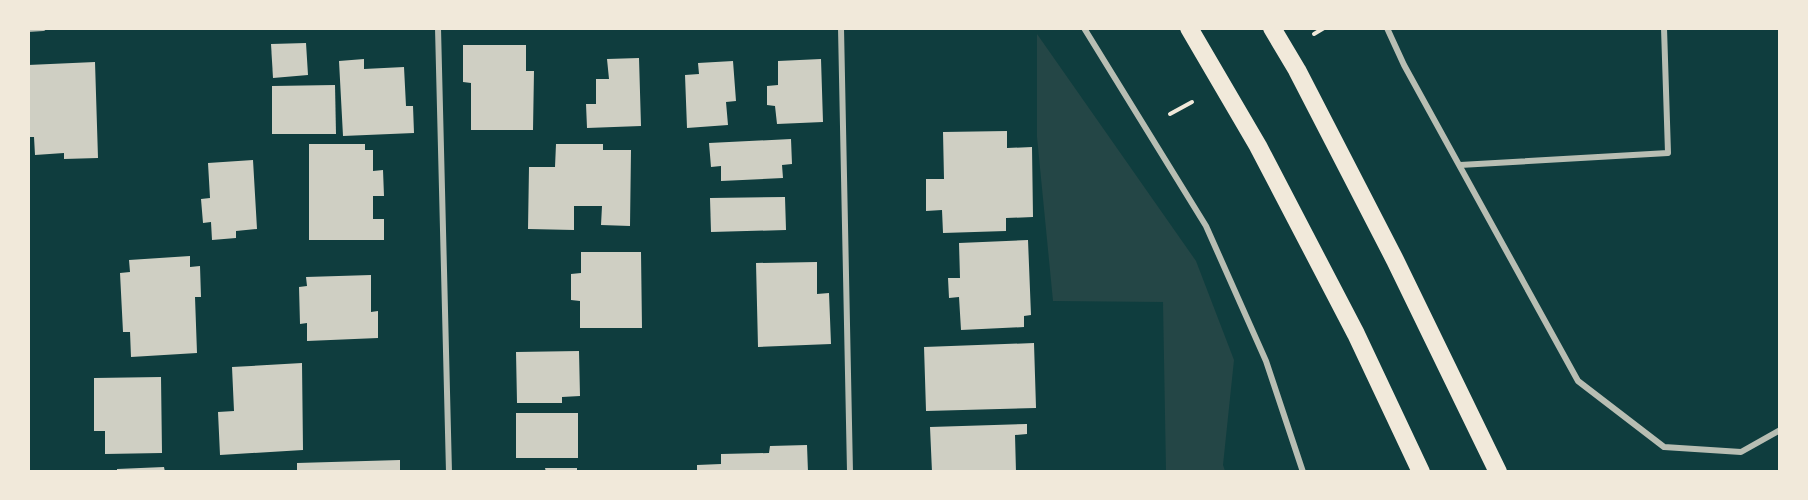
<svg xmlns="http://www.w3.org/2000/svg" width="1808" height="500" viewBox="0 0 1808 500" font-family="'Fira Sans Condensed',sans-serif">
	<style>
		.green { fill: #244646 }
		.building { fill: #cfcfc3 }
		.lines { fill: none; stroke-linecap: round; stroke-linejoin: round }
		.path { stroke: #f1e9da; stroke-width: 4 }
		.minor { stroke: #b8beb3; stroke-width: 6 }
		.motorway { stroke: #f1e9da; stroke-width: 18 }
	</style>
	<rect width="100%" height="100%" fill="#0f3d3e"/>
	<polygon class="green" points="1037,34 1196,261 1234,360 1223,465 1225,471 1166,471 1163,302 1053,301 1037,137"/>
	<g class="building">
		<polygon points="306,43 308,75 273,78 271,44"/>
		<polygon points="463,45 526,45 526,71 534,71 533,130 471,130 471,83 463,82"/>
		<polygon points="639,58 641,126 587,128 586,104 596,104 596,79 609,79 607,59"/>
		<polygon points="364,59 364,69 404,67 406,106 413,106 414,133 343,136 339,61"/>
		<polygon points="821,59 823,122 777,124 775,106 767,105 767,86 778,85 778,61"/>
		<polygon points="733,61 736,101 726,102 728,125 687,128 685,75 699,74 698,63"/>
		<polygon points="95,62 98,158 64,159 64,153 35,155 34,137 28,137 28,65"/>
		<polygon points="335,85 336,134 272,134 272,86"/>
		<polygon points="1007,131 1007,148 1032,147 1033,217 1006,218 1006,231 943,233 942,210 926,211 926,179 944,179 943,132"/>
		<polygon points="791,139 792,164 782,165 783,178 721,181 721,166 711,167 709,143"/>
		<polygon points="309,144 365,144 365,150 373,150 373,171 383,170 384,196 373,196 373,219 384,219 384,240 309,240"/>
		<polygon points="556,144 603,144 603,150 631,150 630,226 601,225 602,206 574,206 574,230 528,229 529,167 555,167"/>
		<polygon points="253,160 257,229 236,231 236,238 212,240 211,222 203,223 201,199 210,198 208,163"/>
		<polygon points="785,197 786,230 711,232 710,198"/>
		<polygon points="1028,240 1031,315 1024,316 1024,327 961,330 959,297 949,298 948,278 960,278 959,243"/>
		<polygon points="581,252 641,252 642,328 580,328 580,301 571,300 571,274 581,273"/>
		<polygon points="190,256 190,267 200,266 201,297 195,297 197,353 131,357 130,332 123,332 120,273 130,272 129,260"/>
		<polygon points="817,262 817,294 829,293 831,344 758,347 756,263"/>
		<polygon points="371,275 371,312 378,311 378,338 307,341 307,323 300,324 299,287 307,286 306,277"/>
		<polygon points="1034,343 1036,408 926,411 924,347"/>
		<polygon points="579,351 580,396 562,397 562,403 517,403 516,352"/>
		<polygon points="302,363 303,450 220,455 218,412 234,411 232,367"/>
		<polygon points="161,377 162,453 105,454 105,431 94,431 94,378"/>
		<rect x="516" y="413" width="62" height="45"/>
		<polygon points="1027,424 1027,434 1015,435 1016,472 932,472 930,427"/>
		<polygon points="807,445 808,472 697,472 697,465 721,464 721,454 769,453 770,446"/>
		<polygon points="400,460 400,472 297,472 297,463"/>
		<polygon points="164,467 165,472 117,472 117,469"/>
		<polygon points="545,468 577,468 577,472 546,472"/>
	</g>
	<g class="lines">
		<g class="path">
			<polyline points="1314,34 1324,28"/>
			<polyline points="1170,114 1192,102"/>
		</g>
		<g class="minor">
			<polyline points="438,28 449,472"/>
			<polyline points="841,28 850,472"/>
			<polyline points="1084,28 1206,226 1266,361 1303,472"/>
			<polyline points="1387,28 1404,65 1578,381 1664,447 1741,452 1780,430"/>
			<polyline points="28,29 43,28"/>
			<polyline points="1460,165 1668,153 1664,28"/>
		</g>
		<g class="motorway">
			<polyline points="1189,28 1258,146 1356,334 1421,472"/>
			<polyline points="1272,28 1297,70 1395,260 1498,472"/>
		</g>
	</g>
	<rect width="1808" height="500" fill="none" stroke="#f1e9da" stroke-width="60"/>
</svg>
